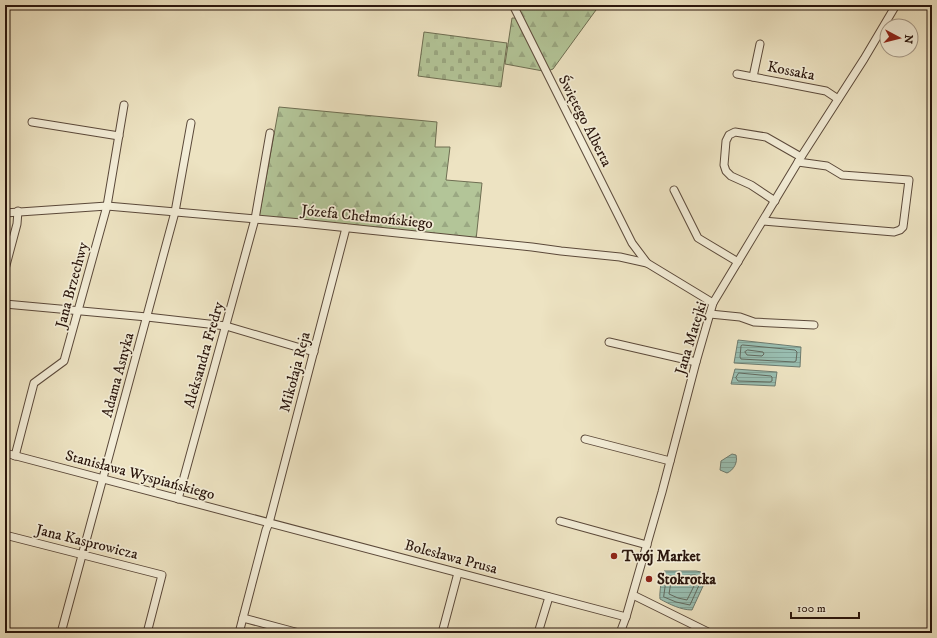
<svg xmlns="http://www.w3.org/2000/svg" width="937" height="638" viewBox="0 0 937 638" font-family="'IM FELL DW Pica',serif">
	<style>
		.forest { fill: url(#forest-firs); stroke: #6e6e52 }
		.cemetery { fill: url(#cemetery-stones); stroke: #6e6e52 }
		.water { fill: url(#water-rules); stroke: #6d7b6f }
		.lines { fill: none; stroke-linecap: round; stroke-linejoin: round }
		.shore { stroke: #626a5f; stroke-width: 1 }
		.minor-casing { stroke: #5b493a; stroke-width: 9 }
		.minor { stroke: #f3edd7; stroke-width: 7 }
		.poi-dot { fill: #8f2418; stroke: #f3edd7; stroke-width: 1.5 }
		.labels { text-anchor: middle; dominant-baseline: central; stroke-width: 3.5; stroke-linejoin: round; paint-order: stroke }
		.street-label { font-size: 15px; fill: #2a160d; stroke: #f3edd7 }
		.poi-label { font-size: 15px; font-weight: bold; fill: #2a160d; stroke: #f3edd7; text-anchor: start }
	</style>
	<defs>
		<pattern id="forest-firs" width="22" height="20" patternUnits="userSpaceOnUse"><rect width="22" height="20" fill="#b3c598"/><path d="M5 1l3.5 6h-7zM16 11l3.5 6h-7z" fill="#9aa882"/></pattern>
		<pattern id="cemetery-stones" width="16" height="16" patternUnits="userSpaceOnUse"><rect width="16" height="16" fill="#b3c598"/><path d="M2 7V4a2 2 0 0 1 4 0v3zM10 15v-3a2 2 0 0 1 4 0v3z" fill="#9aa882"/></pattern>
		<pattern id="water-rules" width="6" height="5" patternUnits="userSpaceOnUse"><rect width="6" height="5" fill="#99beb1"/><path d="M0 2.5h6" fill="none" stroke="#84a397"/></pattern>
	</defs>
	<rect width="100%" height="100%" fill="#ede3c2"/>
	<filter id="stains"><feTurbulence type="fractalNoise" baseFrequency=".005" numOctaves="4"/><feColorMatrix values="0 0 0 0 .2 0 0 0 0 .09 0 0 0 0 .02 0 0 0 .5 -.17"/></filter>
	<radialGradient id="worn" r=".72"><stop offset=".6" stop-color="#630" stop-opacity="0"/><stop offset="1" stop-color="#630" stop-opacity=".3"/></radialGradient>
	<g class="forest">
		<polygon points="516,5 597,5 596,10 553,69 548,71"/>
		<polygon points="512,18 516,18 543,71 505,64"/>
		<polygon points="279,107 437,122 435,147 450,147 446,180 482,183 476,240 259,217"/>
	</g>
	<polygon class="cemetery" points="424,32 507,43 501,87 418,76"/>
	<g class="water">
		<polygon points="738,340 801,347 800,367 734,363"/>
		<polygon points="735,369 777,372 775,386 731,384"/>
		<path d="M732,454L736,455C738,462 734,470 727,473L720,470L721,461Z"/>
		<path d="M664,571H696L701,572L704,584L692,610C681,610 669,604 660,599C659,594 662,574 664,571Z"/>
	</g>
	<g class="lines">
		<g class="shore">
			<polygon points="743,345 795,350 797,352 796,361 794,362 741,359 740,357 741,346"/>
			<polygon points="748,350 763,352 764,354 762,356 747,355 745,352"/>
			<polygon points="739,373 771,376 772,377 772,381 770,382 738,381 736,378"/>
			<polygon points="667,576 695,575 698,576 700,583 690,605 676,602 664,597"/>
			<polygon points="673,580 695,580 694,586 687,600 678,598 669,594 671,582"/>
		</g>
		<defs>
			<g id="minor">
				<polyline points="513,5 632,243 647,263"/>
				<polyline points="737,74 826,91 838,99"/>
				<polyline points="753,77 760,44"/>
				<polyline points="32,122 119,136"/>
				<polyline points="674,190 698,238 738,262"/>
				<polyline points="775,201 751,185 731,176 726,171 724,165 726,141 729,135 735,132 766,137 801,157"/>
				<polyline points="5,213 107,206 301,223 532,247 561,251 620,257 647,263 713,303"/>
				<polyline points="763,221 894,232 900,230 903,227 909,180 842,175 827,166 798,162"/>
				<polyline points="5,269 17,224 18,211"/>
				<polyline points="5,304 147,317 226,326 314,352"/>
				<polyline points="710,314 740,317 754,322 814,325"/>
				<polyline points="609,342 696,362"/>
				<polyline points="585,439 670,461"/>
				<polyline points="5,453 626,617"/>
				<polyline points="15,456 34,383 64,361 107,206 124,105"/>
				<polyline points="178,499 255,219 270,133"/>
				<polyline points="560,521 647,545"/>
				<polyline points="5,535 162,575 147,633"/>
				<polyline points="633,595 710,633"/>
				<polyline points="243,618 299,633"/>
				<polyline points="61,633 175,212 191,123"/>
				<polyline points="239,633 266,530 269,523 346,228"/>
				<polyline points="442,633 458,573"/>
				<polyline points="538,633 549,597"/>
				<polyline points="620,633 626,617 662,492 696,362 713,303 801,157 864,59 896,5"/>
			</g>
		</defs>
		<use href="#minor" class="minor-casing"/>
		<use href="#minor" class="minor"/>
	</g>
	<g class="poi-dot">
		<circle cx="614" cy="556" r="4"/>
		<circle cx="649" cy="579" r="4"/>
	</g>
	<g class="labels">
		<g class="street-label">
			<text transform="translate(791 71) rotate(11)">Kossaka</text>
			<text transform="translate(585 121) rotate(63)">Świętego Alberta</text>
			<text transform="translate(367 217) rotate(6)">Józefa Chełmońskiego</text>
			<text transform="translate(72 285) rotate(-75)">Jana Brzechwy</text>
			<text transform="translate(691 338) rotate(-73)">Jana Matejki</text>
			<text transform="translate(204 355) rotate(-74)">Aleksandra Fredry</text>
			<text transform="translate(295 372) rotate(-75)">Mikołaja Reja</text>
			<text transform="translate(118 375) rotate(-75)">Adama Asnyka</text>
			<text transform="translate(140 475) rotate(15)">Stanisława Wyspiańskiego</text>
			<text transform="translate(87 542) rotate(14)">Jana Kasprowicza</text>
			<text transform="translate(451 557) rotate(15)">Bolesława Prusa</text>
		</g>
		<g class="poi-label">
			<text x="622" y="556">Twój Market</text>
			<text x="657" y="579">Stokrotka</text>
		</g>
	</g>
	<rect width="937" height="638" fill="none" stroke="#ede3c2" stroke-width="20"/>
	<rect x="6" y="6" width="925" height="626" fill="none" stroke="#2a160d" stroke-width="2"/>
	<rect x="10" y="10" width="917" height="618" fill="none" stroke="#2a160d"/>
	<g transform="translate(899 38) rotate(97)"><circle r="19" fill="#f3edd7" stroke="#a39786"/>
	<path d="M0-3L7 15L0 10L-7 15Z" fill="#8f2418"/>
	<text y="-6" font-size="11" font-weight="bold" text-anchor="middle" fill="#2a160d">N</text>
	</g>
	<path d="M791 612v6h68v-6" fill="none" stroke="#2a160d" stroke-width="2"/>
	<text x="797" y="612" font-size="12" fill="#2a160d" stroke="#f3edd7" stroke-width="3" paint-order="stroke">100 m</text>
	<rect width="100%" height="100%" filter="url(#stains)"/>
	<rect width="100%" height="100%" fill="url(#worn)"/>
</svg>
